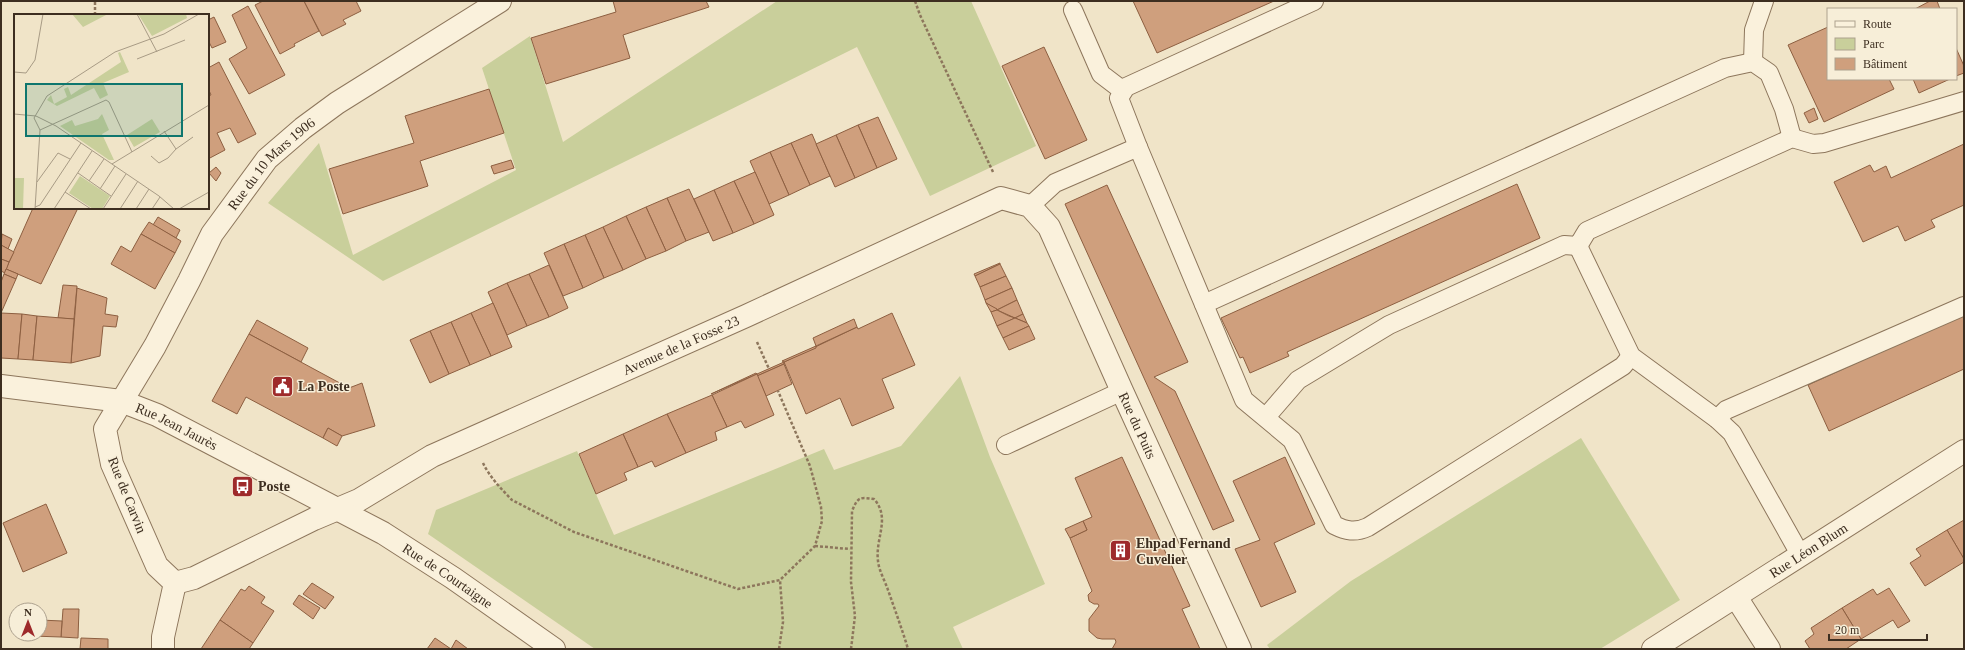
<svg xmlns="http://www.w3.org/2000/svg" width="1965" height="650" viewBox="0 0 1965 650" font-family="'Times New Roman',serif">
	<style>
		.green { fill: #c9cf9b }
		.building { fill: #cf9f7d; stroke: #8d5f41 }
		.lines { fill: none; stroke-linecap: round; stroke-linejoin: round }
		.service-casing { stroke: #8d765c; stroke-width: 20 }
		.minor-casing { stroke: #8d765c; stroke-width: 24 }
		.tertiary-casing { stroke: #8d765c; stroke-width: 24 }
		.path { stroke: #8d765c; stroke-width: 2.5; stroke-dasharray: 3 2; stroke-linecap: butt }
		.service { stroke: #faf1dc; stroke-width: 18 }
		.minor { stroke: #faf1dc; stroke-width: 22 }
		.tertiary { stroke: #faf1dc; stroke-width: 22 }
		.labels { text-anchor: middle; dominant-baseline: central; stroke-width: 3; stroke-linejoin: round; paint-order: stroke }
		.street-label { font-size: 14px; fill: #3d2e20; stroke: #f7eed8 }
		.poi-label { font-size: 14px; font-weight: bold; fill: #3d2e20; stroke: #f7eed8; text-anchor: start }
		.inset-road { fill: none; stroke: #a89b85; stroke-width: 1 }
		.view { fill: #0f766e; fill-opacity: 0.15; stroke: #0f766e; stroke-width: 2 }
		.inset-edge { fill: none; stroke: #3d2e20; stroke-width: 2 }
	</style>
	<rect width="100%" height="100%" fill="#f0e4c8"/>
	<g class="green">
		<polygon points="777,1 971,1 1036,146 930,196 857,47 383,281 268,203 319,143 353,255 516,170 482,68 530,36 563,142"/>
		<polygon points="960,376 990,457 1045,584 953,627 963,649 595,649 428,534 436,510 577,451 614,535 824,449 834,470 901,446"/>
		<polygon points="1581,438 1680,600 1600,649 1270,649 1267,645 1351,581"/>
	</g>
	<g class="building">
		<polygon points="263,1 304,1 319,31 294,44 295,46 280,54 255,5"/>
		<polygon points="304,1 356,1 361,11 343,20 346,24 322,36"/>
		<polygon points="613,1 706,1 709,7 623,35 630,58 546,84 531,38 616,12"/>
		<polygon points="1133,1 1274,1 1157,53"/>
		<polygon points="1930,1 1937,1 1940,9 1915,9"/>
		<polygon points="248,6 285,75 249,94 229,59 247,48 232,15"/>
		<polygon points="214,17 226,42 212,48 208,40 208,20"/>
		<polygon points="1828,27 1828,79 1889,79 1894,89 1824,122 1788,45"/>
		<polygon points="1044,47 1087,140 1045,159 1002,66"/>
		<polygon points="1956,48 1964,66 1964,73 1956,76"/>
		<polygon points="219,62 256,134 238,143 230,128 217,133 225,150 208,159 208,96 211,95 208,88 208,68"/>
		<polygon points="1913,79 1950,79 1919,93"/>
		<polygon points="489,89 504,133 420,161 428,186 343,214 329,169 414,143 405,116"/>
		<polygon points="1814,108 1818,119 1809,123 1804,113"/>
		<polygon points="878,117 897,159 877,168 858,125"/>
		<polygon points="858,125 877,168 855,178 836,135"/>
		<polygon points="812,134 830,176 810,185 791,143"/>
		<polygon points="836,135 855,178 835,187 816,144"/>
		<polygon points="791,143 810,185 789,195 770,152"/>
		<polygon points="1964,144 1964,205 1931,220 1935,227 1905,241 1898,226 1863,242 1834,182 1870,165 1874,172 1886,166 1891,178"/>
		<polygon points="770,152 789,195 769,204 750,161"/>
		<polygon points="511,160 514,168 494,174 491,166"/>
		<polygon points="216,167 221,173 216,181 209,173"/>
		<polygon points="755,172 774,215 754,224 734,181"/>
		<polygon points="734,181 754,224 733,233 714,190"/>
		<polygon points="1517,184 1540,238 1287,352 1289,356 1250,373 1243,357 1240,358 1221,318"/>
		<polygon points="1107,185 1188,362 1154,377 1175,391 1234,521 1213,530 1065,204"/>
		<polygon points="689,189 709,232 686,241 667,198"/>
		<polygon points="714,190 733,233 713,241 694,199"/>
		<polygon points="667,198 686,241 666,251 646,207"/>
		<polygon points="646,207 666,251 646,259 626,216"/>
		<polygon points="33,208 78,208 41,284 6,269"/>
		<polygon points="626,216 646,259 623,270 603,227"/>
		<polygon points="158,217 180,230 176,238 153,225"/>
		<polygon points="149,222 181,241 175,253 141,234"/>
		<polygon points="603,227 623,270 604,278 585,235"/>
		<polygon points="2,234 12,239 8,249 1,245"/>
		<polygon points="141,234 175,253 155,289 111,264 121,246 131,252"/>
		<polygon points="585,235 604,278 583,288 564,244"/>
		<polygon points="564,244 583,288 563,296 544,253"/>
		<polygon points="1,245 14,252 9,262 1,259"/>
		<polygon points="1,259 9,262 5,273 1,271"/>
		<polygon points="1000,263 1000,264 975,276 974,274"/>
		<polygon points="1000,264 1006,276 980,287 975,276"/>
		<polygon points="549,265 568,308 549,317 529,274"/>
		<polygon points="6,269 18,274 16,279 4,274"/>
		<polygon points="4,274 16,279 1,313 1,282"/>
		<polygon points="529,274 549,317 527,326 507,283"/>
		<polygon points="1006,276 1012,288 985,300 980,287"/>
		<polygon points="507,283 527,326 507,335 488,292"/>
		<polygon points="63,285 77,286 74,319 58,318"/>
		<polygon points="77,288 107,298 105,314 118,316 116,327 103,326 100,356 71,363"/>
		<polygon points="1012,288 1017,300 997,310 986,303 985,300"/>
		<polygon points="1017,300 1023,314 1015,318 997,310"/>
		<polygon points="493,303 512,347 491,356 471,313"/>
		<polygon points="986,303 997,309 997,310 991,312"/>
		<polygon points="997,310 1009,316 1015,318 997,326 991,312"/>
		<polygon points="1,313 22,314 18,359 1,358"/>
		<polygon points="471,313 491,356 470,365 451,322"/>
		<polygon points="892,313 915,365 882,379 894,408 852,426 840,398 806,414 784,362 857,327 858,329"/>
		<polygon points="22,314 37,316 33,360 18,359"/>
		<polygon points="1023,314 1027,323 1015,318"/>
		<polygon points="1964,314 1964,369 1829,431 1808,385"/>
		<polygon points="37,316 74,319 71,363 33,360"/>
		<polygon points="1015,318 1027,323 1029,326 1003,338 997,326"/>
		<polygon points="854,319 857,327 816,346 813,338"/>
		<polygon points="257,320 308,348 301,362 249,334"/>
		<polygon points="451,322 470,365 449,374 430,331"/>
		<polygon points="1029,326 1035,339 1009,350 1003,338"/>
		<polygon points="430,331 449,374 430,383 410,340"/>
		<polygon points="249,334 349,388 362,383 375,426 342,436 328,428 323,438 246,397 237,414 212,401"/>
		<polygon points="816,346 816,348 784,362 782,361"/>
		<polygon points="784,362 784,364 757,376 757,374"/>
		<polygon points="784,364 792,384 766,396 757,376"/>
		<polygon points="756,373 757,374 711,394"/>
		<polygon points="757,374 774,415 745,428 741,421 727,427 712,395"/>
		<polygon points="712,395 727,427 715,432 717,440 686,453 667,414"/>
		<polygon points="667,414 686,453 655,467 652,461 638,467 623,434"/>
		<polygon points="328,428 342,436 337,446 323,438"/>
		<polygon points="623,434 638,467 624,473 627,480 596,494 579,454"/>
		<polygon points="1122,457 1190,606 1182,609 1200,649 1112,649 1116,642 1115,639 1102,639 1097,638 1089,631 1089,619 1099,606 1098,604 1094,604 1089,601 1088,595 1092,591 1070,538 1087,530 1083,521 1092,517 1075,478"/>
		<polygon points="1285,457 1315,524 1274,543 1296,592 1261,607 1235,549 1260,540 1233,481"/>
		<polygon points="46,504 67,553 23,572 3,523"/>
		<polygon points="1964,520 1964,559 1947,530"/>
		<polygon points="1083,521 1087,530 1070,538 1065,529"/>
		<polygon points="1947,530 1964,559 1964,562 1925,586 1910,563 1921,556 1916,549"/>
		<polygon points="312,583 334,597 325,609 303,594"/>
		<polygon points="249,586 265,597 261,603 274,611 253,643 220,620 241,589 245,591"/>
		<polygon points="1889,588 1910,621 1898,628 1893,620 1861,639 1842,608 1873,589 1877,595"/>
		<polygon points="299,595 320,608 313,619 293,604"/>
		<polygon points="1842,608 1861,639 1846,649 1810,649 1805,641 1814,634 1811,628"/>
		<polygon points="63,609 79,609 78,638 61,637"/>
		<polygon points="40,620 62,621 61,637 32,636 32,634 40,634"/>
		<polygon points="220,620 253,643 249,649 201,649"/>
		<polygon points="81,638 108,639 108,649 80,649"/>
		<polygon points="435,638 451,649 456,640 468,649 427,649"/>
	</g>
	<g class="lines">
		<defs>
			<g id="service">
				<polyline points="1073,10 1101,74 1122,90"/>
				<polyline points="1753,62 1754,30 1764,1"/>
				<polyline points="1138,147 1119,98 1126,87 1314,1"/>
				<path d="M1030,206L1055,183L1138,147L1244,400L1292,440L1334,525C1346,531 1355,533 1368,527L1623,366L1631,356"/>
				<polyline points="1578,246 1631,356 1717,419 1732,433 1801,556"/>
				<polyline points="1204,304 1725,68 1753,62 1769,73 1784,109 1792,138"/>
				<polyline points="1266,417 1298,380 1389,325 1564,245 1578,246 1587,231 1772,147 1792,138 1813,144 1824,143 1964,101"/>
				<polyline points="1717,419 1726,410 1964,306"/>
				<polyline points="1006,445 1122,391"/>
			</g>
			<g id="minor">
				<path id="s1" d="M175,583L194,578L314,519L359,500L432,456L746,316L1001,198L1030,206L1049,227L1122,391L1240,649"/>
				<path id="s2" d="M175,583L157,566L112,464L105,429L155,346L189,281L212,234L267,159L303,128L337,103L500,1"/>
				<polyline points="1736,597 1769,649"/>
				<polyline points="163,649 163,637 175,583"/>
				<path id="s3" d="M1653,649L1964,451"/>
			</g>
			<g id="tertiary">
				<path id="s4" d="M1,386L121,401L157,415L383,533L453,578L554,649"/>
			</g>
		</defs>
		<use href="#service" class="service-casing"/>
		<use href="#minor" class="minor-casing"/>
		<use href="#tertiary" class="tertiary-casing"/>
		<g class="path">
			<polyline points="915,1 920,15 993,172"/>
			<polyline points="95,15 95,1"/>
			<polyline points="757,342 769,369"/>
			<path d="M483,463C489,476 502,490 512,500L574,532L738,589L780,580L815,546L822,521L821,507L810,466L778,391"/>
			<polyline points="815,546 850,549"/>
			<polyline points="779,649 783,622 780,580"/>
			<path d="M851,649L855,616L851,582L852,511C858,497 859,497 874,499C891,518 875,538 878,561C879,571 885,581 888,590C895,610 902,629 908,649"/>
		</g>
		<use href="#service" class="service"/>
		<use href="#minor" class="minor"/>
		<use href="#tertiary" class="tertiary"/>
	</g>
	<defs>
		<symbol id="civic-square" viewBox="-11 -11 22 22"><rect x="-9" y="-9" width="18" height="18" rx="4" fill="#9e2a2b" stroke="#f7eed8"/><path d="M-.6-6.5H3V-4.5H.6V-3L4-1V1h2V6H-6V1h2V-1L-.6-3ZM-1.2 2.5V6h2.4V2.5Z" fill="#fff"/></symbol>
		<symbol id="bus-square" viewBox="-11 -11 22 22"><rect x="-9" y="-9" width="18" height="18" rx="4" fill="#9e2a2b" stroke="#f7eed8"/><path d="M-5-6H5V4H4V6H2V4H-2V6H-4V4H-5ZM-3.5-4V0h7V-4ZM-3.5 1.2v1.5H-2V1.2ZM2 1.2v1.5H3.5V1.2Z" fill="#fff"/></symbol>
		<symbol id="building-square" viewBox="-11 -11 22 22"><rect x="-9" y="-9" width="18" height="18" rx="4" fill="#9e2a2b" stroke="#f7eed8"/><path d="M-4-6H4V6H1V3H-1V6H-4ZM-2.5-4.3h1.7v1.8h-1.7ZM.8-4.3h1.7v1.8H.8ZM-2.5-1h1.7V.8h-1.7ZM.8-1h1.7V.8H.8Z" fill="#fff"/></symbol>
	</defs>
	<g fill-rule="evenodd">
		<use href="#civic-square" x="270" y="374" width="25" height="25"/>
		<use href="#bus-square" x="230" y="474" width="25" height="25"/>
		<use href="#building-square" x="1108" y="538" width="25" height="25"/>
	</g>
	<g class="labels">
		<g class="street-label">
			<text stroke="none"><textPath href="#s2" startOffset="487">Rue du 10 Mars 1906</textPath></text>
			<text stroke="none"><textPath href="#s1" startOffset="560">Avenue de la Fosse 23</textPath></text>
			<text stroke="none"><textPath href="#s1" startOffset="1188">Rue du Puits</textPath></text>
			<text stroke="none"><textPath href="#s4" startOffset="182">Rue Jean Jaurès</textPath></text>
			<text transform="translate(127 495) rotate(68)">Rue de Carvin</text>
			<text stroke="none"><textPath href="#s3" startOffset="184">Rue Léon Blum</textPath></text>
			<text stroke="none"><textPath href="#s4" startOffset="492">Rue de Courtaigne</textPath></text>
		</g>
		<g class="poi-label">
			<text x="298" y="386">La Poste</text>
			<text x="258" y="486">Poste</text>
			<text x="1136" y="543">Ehpad Fernand<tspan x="1136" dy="16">Cuvelier</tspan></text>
		</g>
	</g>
	<g transform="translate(14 14)">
		<rect width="195" height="195" fill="#f0e4c8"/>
		<path d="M58,0H94L69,13ZM124,0H172L173,4L138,22ZM106,38L115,58L89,69L94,81L86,85L80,74L43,92L33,86L37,81L40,90L53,83L50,75L54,73L57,81L107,48L104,39ZM88,100L95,116L88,120L100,146H95L46,112L58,106L61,112L84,105ZM138,105L146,118L120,133L113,121ZM66,162L96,182L88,195H79L55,179ZM0,164H10L9,195H0Z" fill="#c9cf9b"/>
		<path class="inset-road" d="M123,0L143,38M123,45L171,26M0,58L12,59L21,46L29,0M0,100L22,102L42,112L145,182L160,195M26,116L92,86L95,88L118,138M162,135L179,123M137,142L145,149L154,144L162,135L150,117M98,150L195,91M64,159L97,182M75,167L90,145M23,168L44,139L56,145M86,175L101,152M51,178L77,195M21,193L26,191L67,129M21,195L26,116L20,104L33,82L101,38L150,20L185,0M40,195L78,137M89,195L112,160M106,195L124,167M122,195L135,175M138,195L146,183M165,195L195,178"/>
		<path class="view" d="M12,70H168V122H12Z"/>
		<rect width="195" height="195" class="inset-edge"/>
	</g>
	<rect width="1965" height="650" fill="none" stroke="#3d2e20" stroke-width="4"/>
	<rect x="1827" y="8" width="130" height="72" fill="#f7eed8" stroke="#ada18e"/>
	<rect x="1835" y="21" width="20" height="6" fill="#faf1dc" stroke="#ada18e"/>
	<text x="1863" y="28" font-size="12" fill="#3d2e20">Route</text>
	<rect x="1835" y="38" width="20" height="12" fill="#c9cf9b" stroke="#ada18e"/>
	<text x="1863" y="48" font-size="12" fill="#3d2e20">Parc</text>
	<rect x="1835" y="58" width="20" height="12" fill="#cf9f7d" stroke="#ada18e"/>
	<text x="1863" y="68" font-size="12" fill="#3d2e20">Bâtiment</text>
	<g transform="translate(28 622)"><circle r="19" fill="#f7eed8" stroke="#ada18e"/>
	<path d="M0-3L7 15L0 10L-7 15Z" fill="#9e2a2b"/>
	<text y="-6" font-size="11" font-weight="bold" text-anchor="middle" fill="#3d2e20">N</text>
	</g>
	<path d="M1829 634v6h98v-6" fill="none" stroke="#3d2e20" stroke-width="2"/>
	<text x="1835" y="634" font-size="12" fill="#3d2e20" stroke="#f7eed8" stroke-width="3" paint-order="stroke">20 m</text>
</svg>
